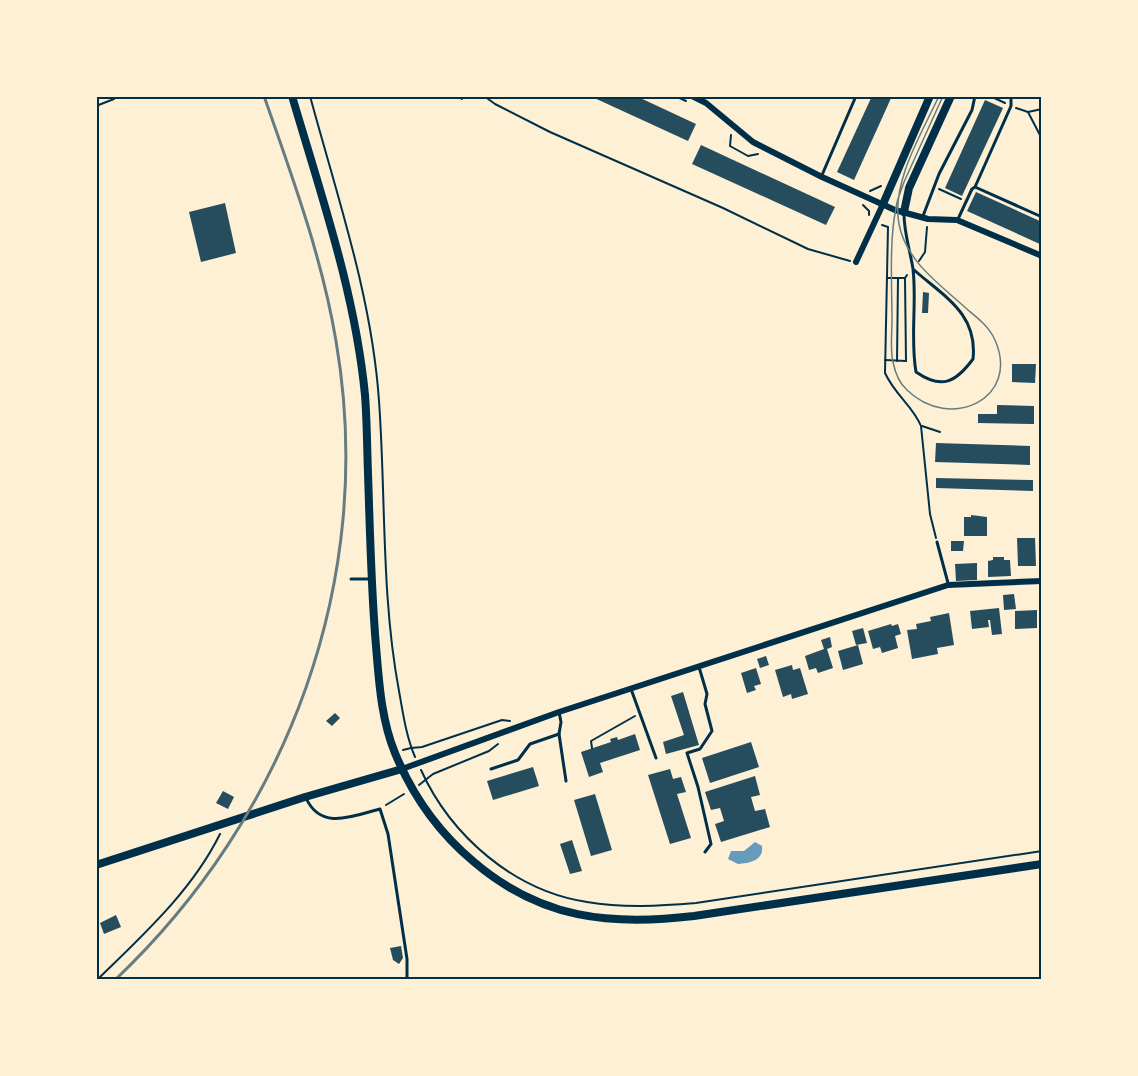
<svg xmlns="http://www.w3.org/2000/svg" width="1138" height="1076" viewBox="0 0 1138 1076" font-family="Helvetica,sans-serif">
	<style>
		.water { fill: #669bbc }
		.building { fill: #264d5e }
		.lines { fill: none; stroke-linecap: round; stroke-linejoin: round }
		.path { stroke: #003049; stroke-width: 2 }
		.service { stroke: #003049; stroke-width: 3 }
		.minor { stroke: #003049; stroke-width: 6 }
		.tertiary { stroke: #003049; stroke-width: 8 }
		.secondary { stroke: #003049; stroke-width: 8 }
		.tram { stroke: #657d81; stroke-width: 1.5 }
		.rail { stroke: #657d81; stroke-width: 3 }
		.neatline { fill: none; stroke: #003049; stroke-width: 2 }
	</style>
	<rect width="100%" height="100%" fill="#fdf0d5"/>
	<path class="water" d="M755,842L762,846C764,861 749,863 738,864L728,859L731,851H744Z"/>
	<g class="building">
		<polygon points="590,96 636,96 696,124 688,141"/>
		<polygon points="872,96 892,96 854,180 837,172"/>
		<polygon points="985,100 1003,108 962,196 945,188"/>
		<polygon points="701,145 835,207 826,225 692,164"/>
		<polygon points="976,192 1042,222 1042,245 967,211"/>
		<polygon points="225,203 236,253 201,262 189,212"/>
		<polygon points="923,292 929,293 928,313 922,313"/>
		<polygon points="1012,364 1036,364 1035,383 1012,382"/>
		<polygon points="997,405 1034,406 1034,424 978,423 978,414 997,414"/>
		<polygon points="936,443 1030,446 1030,465 935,462"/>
		<polygon points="936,478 1033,480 1033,491 936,488"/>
		<polygon points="971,515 987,517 987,536 964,536 964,517 971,517"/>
		<polygon points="1017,538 1035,538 1036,566 1018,566"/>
		<polygon points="951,541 964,541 963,551 951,551"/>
		<polygon points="993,557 1004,557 1004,560 1010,560 1011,576 988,577 988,561 993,560"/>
		<polygon points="977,563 977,580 956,581 955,564"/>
		<polygon points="1014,594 1016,609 1004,610 1003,595"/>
		<polygon points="999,608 1002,634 992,635 990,620 988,620 989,627 972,629 970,611"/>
		<polygon points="1037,610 1037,628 1015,629 1015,611"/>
		<polygon points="949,613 954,645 937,648 938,654 912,659 907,630 917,629 916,624 931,621 930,617"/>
		<polygon points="891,624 892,626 898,624 901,634 895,636 898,648 882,653 880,647 873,649 868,631"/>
		<polygon points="863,628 867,643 856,645 852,631"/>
		<polygon points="830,637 832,647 827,649 833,668 818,673 816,668 809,670 805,656 824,649 821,640"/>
		<polygon points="858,645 863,664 843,670 838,651"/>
		<polygon points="766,656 769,665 760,668 757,659"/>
		<polygon points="792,665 793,670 800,668 808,694 792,699 791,694 783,697 775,670"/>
		<polygon points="756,668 761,684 754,686 756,690 747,693 741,673"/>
		<polygon points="683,692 699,745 666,754 663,742 684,735 671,696"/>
		<polygon points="335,713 340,718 332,726 326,721"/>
		<polygon points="635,734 640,750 600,763 603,772 589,777 581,752 611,742 610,739 617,737 618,740"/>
		<polygon points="751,742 759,767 710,783 702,758"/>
		<polygon points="533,767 539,786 493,800 487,781"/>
		<polygon points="670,769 673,779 681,777 686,792 677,794 691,838 670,844 648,775"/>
		<polygon points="755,776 760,795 751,797 755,811 765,809 770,827 721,842 715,824 724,821 720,808 711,810 705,792"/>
		<polygon points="223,791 234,797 228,809 216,803"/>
		<polygon points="595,794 612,850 591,856 574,800"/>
		<polygon points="572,840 582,871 570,874 560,844"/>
		<polygon points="116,915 121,927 104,934 100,923"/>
		<polygon points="401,946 403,958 399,964 393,960 390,948"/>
	</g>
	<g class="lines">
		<g class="path">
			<path d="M310,96C337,196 372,297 379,401C386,498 381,595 399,691C403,713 406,736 415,757"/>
			<polyline points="458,96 462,99"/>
			<polyline points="484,96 495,104 550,132 723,208 808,249 850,261"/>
			<polyline points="675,96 686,101"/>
			<polyline points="990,96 1005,103"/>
			<polyline points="96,106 114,99"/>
			<polyline points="1016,108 1028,112 1042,109"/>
			<polyline points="1028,112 1042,139"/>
			<polyline points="731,135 730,146 748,156 758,154"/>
			<polyline points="939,189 961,199"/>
			<polyline points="870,191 881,186"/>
			<polyline points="863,205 869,211 869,215"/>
			<path d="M882,225L888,227L885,373C895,395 913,406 921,426L930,514L936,538"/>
			<polyline points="919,261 925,252 927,227"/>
			<polyline points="887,278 905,278"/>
			<polyline points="885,360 906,361"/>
			<polyline points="897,361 898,278"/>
			<polyline points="906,361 905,278 907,275"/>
			<polyline points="922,426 940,432"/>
			<polyline points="592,748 591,741 635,716"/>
			<polyline points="403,750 411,748 422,747 502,720 510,721"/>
			<path d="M421,770C451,836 514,891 587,902C623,908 660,906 696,903L1042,851"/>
			<polyline points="419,785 433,774 489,751 498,744"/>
			<polyline points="386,805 404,794"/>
			<path d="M97,980C142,936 192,891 220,834"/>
		</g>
		<g class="service">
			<polyline points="822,175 856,96"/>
			<polyline points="975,187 1042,217"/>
			<path d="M904,214C904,233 910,250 913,269C917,303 910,338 916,372C942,390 956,382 973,359C978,313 943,296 913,269"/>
			<polyline points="923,216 939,174 972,110 975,96"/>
			<polyline points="958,219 972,189 975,187 1011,106 1011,96"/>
			<polyline points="937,542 948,583"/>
			<polyline points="351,579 370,579"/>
			<polyline points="699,667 707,694 705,704 712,731 700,749 687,753 698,787 711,844 705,852"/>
			<polyline points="631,689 656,758"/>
			<polyline points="559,712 561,722 559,734 566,781"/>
			<polyline points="491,769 518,760 530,744 559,734"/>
			<path d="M306,798C321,831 353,816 380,809L388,834L407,959V980"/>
		</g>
		<g class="minor">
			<polyline points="692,96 706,103 753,142 822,177 895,210 928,219 957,220 1042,256"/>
			<polyline points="856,262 883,204"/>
			<polyline points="402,769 559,712 948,585 1042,581"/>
		</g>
		<g class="tertiary">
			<polyline points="883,204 930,96"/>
			<polyline points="904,212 909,188 951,96"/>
			<polyline points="96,865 305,797 402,769"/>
		</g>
		<path class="secondary" d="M292,96C321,195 355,292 365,395C367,421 367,447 368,473C370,531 371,588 376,646C379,681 381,719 395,753C413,797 438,832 474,862C541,919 610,926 694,916L1042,864"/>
		<path class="tram" d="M939,96C922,133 891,182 899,224C906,262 941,285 968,310C979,319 989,327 995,340C1021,399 950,432 907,390C899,383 895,372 893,362C890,350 892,334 892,321C892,287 889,241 896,208C897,199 901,191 904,182L943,96"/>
		<path class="rail" d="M115,980C288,816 377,579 336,341C322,257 292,176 264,96"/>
	</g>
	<rect width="1138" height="1076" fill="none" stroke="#fdf0d5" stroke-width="195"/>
	<rect x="98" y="98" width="942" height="880" class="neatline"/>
</svg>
